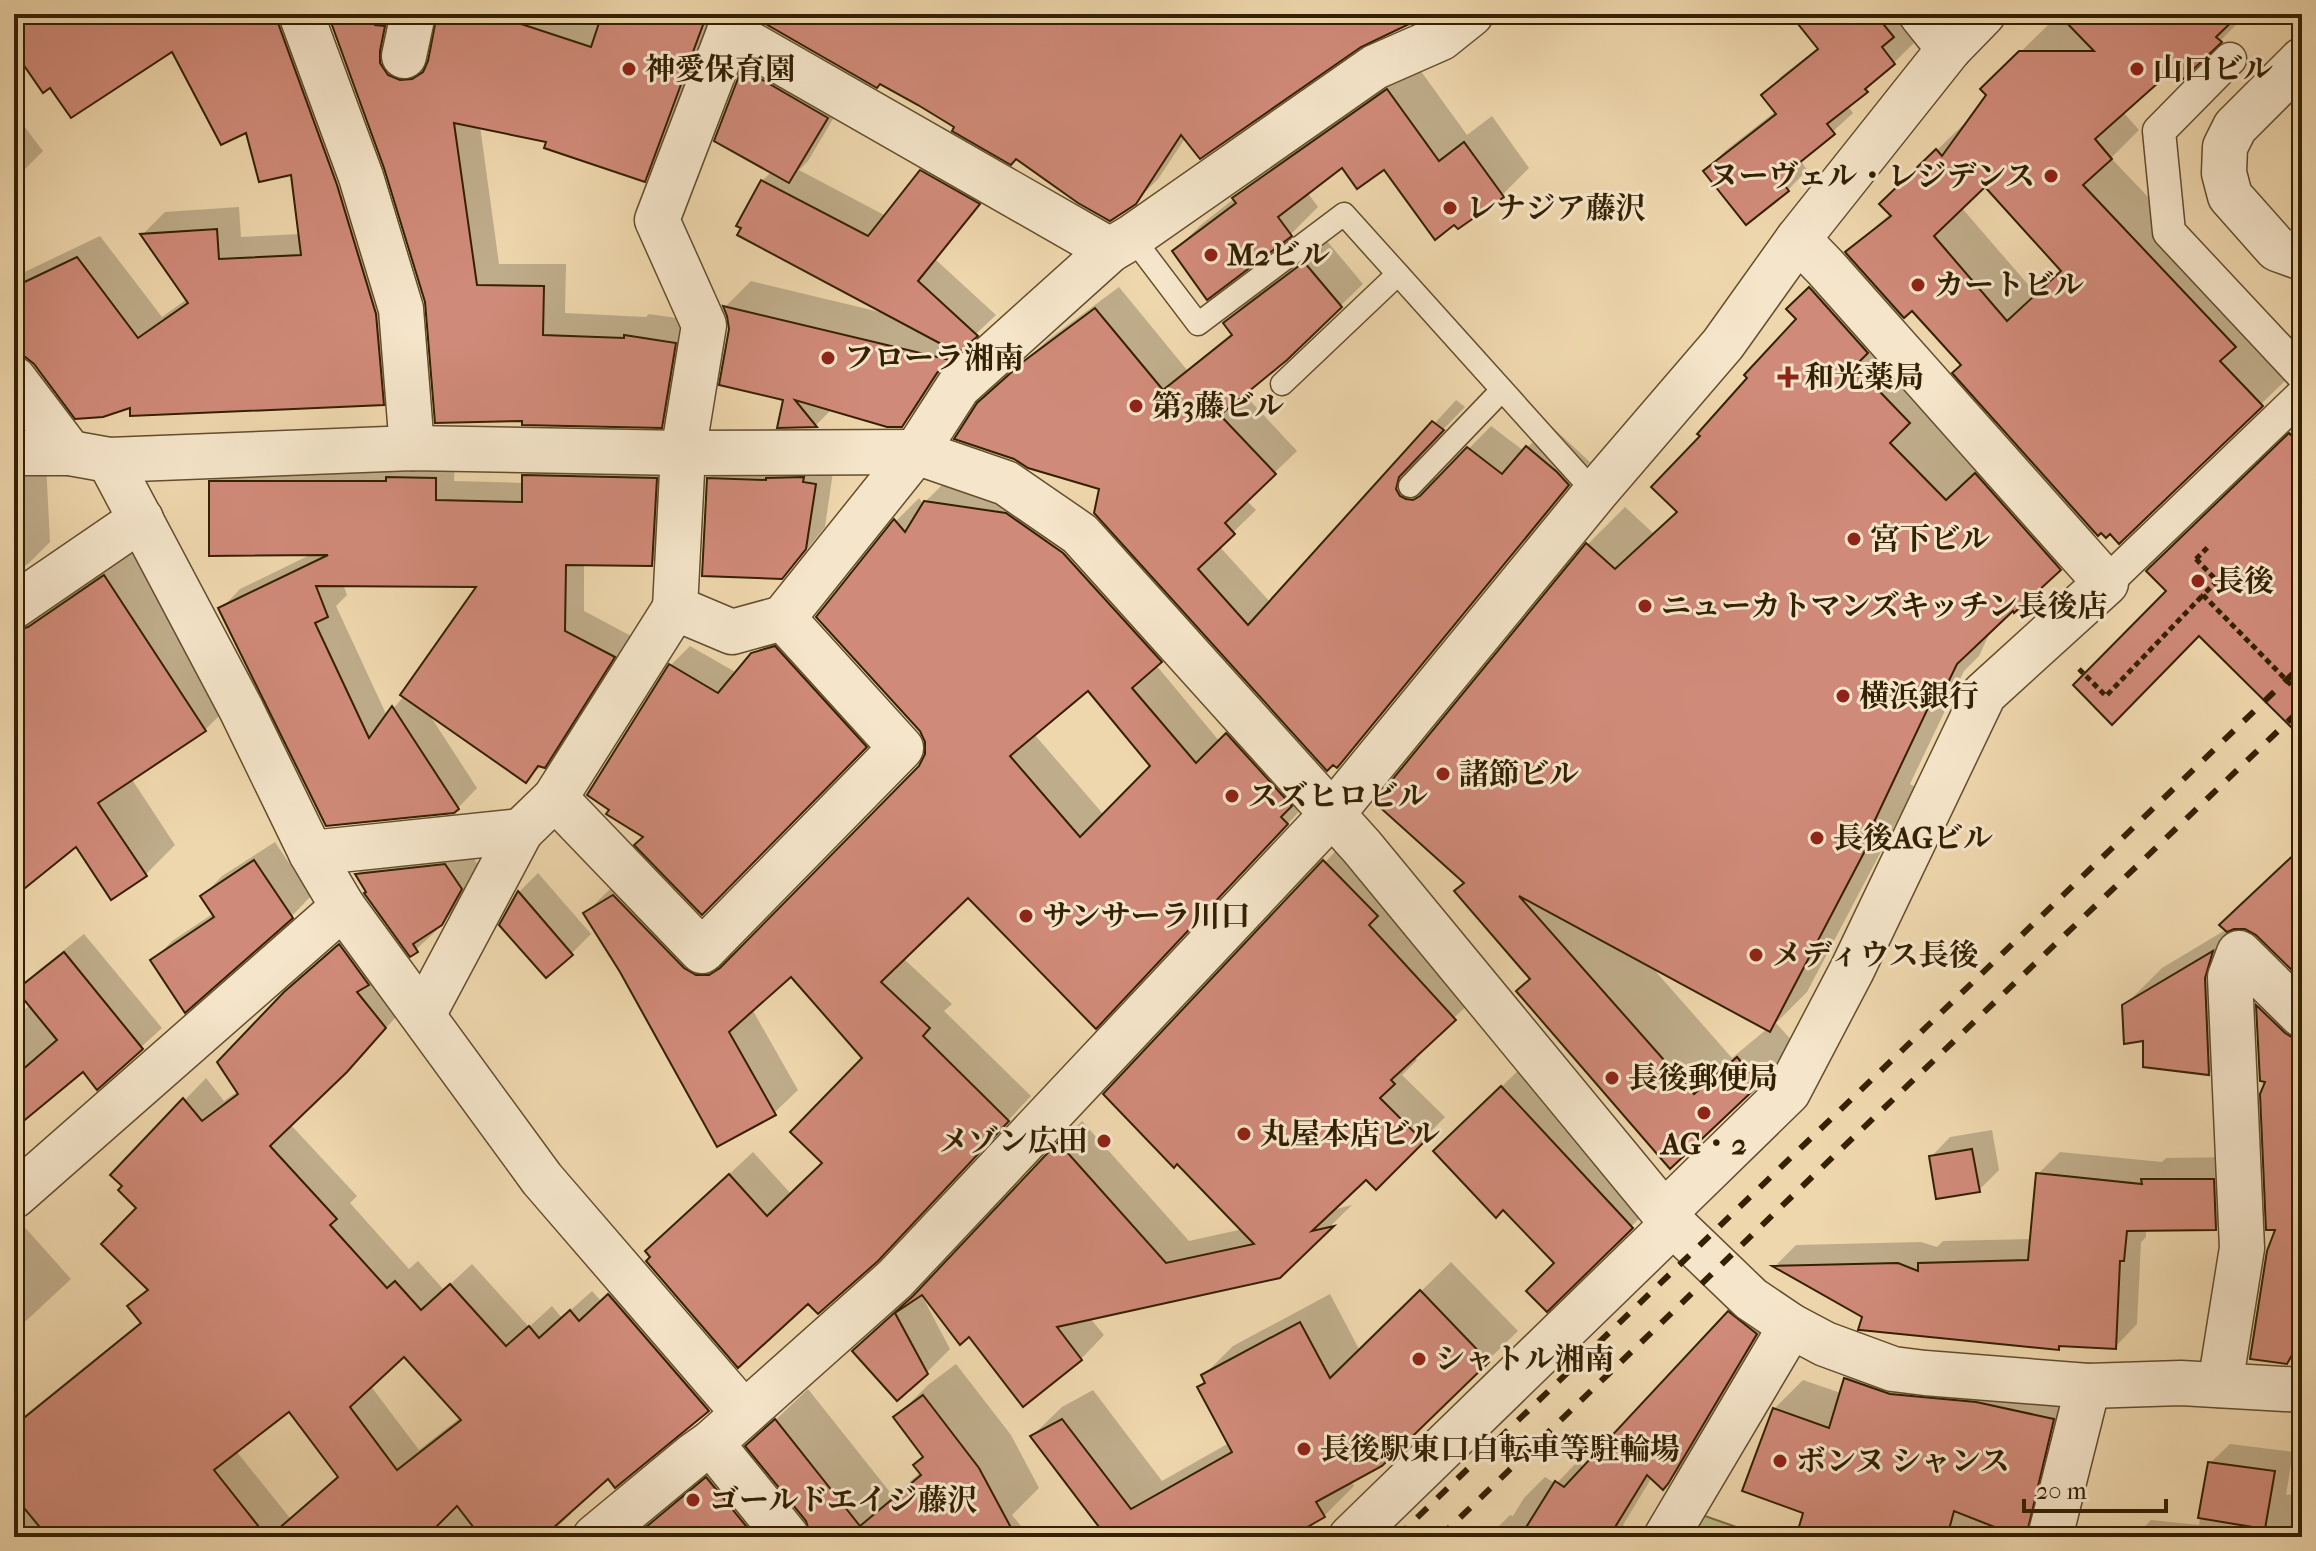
<svg xmlns="http://www.w3.org/2000/svg" width="2316" height="1551" viewBox="0 0 2316 1551" font-family="'IM FELL French Canon','Noto Serif JP',serif">
	<style>
		.park { fill: url(#park-crowns); stroke: #786e45; stroke-width: 2 }
		.shadow { fill: #0003; fill-rule: evenodd }
		.building { fill: #d08a79; stroke: #342002; stroke-width: 2; fill-rule: evenodd }
		.lines { fill: none; stroke-linecap: round; stroke-linejoin: round }
		.service-casing { stroke: #634e2d; stroke-width: 25 }
		.pedestrian-casing { stroke: #634e2d; stroke-width: 35 }
		.minor-casing { stroke: #634e2d; stroke-width: 47 }
		.tertiary-casing { stroke: #634e2d; stroke-width: 47 }
		.path { stroke: #342002; stroke-width: 5; stroke-dasharray: 6 4; stroke-linecap: butt }
		.service { stroke: #f5e5ca; stroke-width: 22 }
		.pedestrian { stroke: #f5e5ca; stroke-width: 32 }
		.minor { stroke: #f5e5ca; stroke-width: 44 }
		.tertiary { stroke: #f5e5ca; stroke-width: 44 }
		.rail { stroke: #342002; stroke-width: 6; stroke-dasharray: 14 14; stroke-linecap: butt }
		.path-bridge { stroke: #342002; stroke-width: 5; stroke-dasharray: 6 4; stroke-linecap: butt }
		.poi-dot { fill: #8f2418; stroke: #f5e5ca; stroke-width: 3 }
		.labels { text-anchor: middle; dominant-baseline: central; stroke-width: 6; stroke-linejoin: round; paint-order: stroke }
		.poi-label { font-size: 30px; font-weight: bold; fill: #342002; stroke: #f5e5ca; text-anchor: start }
	</style>
	<defs>
		<pattern id="park-crowns" width="20" height="18" patternUnits="userSpaceOnUse" patternTransform="scale(2)"><rect width="20" height="18" fill="#bcbd88"/><path d="M2 6a3 3 0 1 1 6 0M12 15a3 3 0 1 1 6 0" fill="none" stroke="#a2a274"/></pattern>
	</defs>
	<rect width="100%" height="100%" fill="#efd7ad"/>
	<filter id="stains"><feTurbulence type="fractalNoise" baseFrequency=".0025" numOctaves="4"/><feColorMatrix values="0 0 0 0 .2 0 0 0 0 .09 0 0 0 0 .02 0 0 0 .5 -.17"/></filter>
	<radialGradient id="worn" r=".72"><stop offset=".6" stop-color="#630" stop-opacity="0"/><stop offset="1" stop-color="#630" stop-opacity=".3"/></radialGradient>
	<polygon class="park" points="1702,1515 1765,1537 1689,1537"/>
	<g class="shadow">
		<polygon points="14,14 305,14 405,381 383,404 132,405 35,363 14,350 14,277 100,236 162,317 187,299 143,234 165,212 239,207 241,237 300,234 292,172 248,130 173,49 51,85 14,48"/>
		<polygon points="330,14 404,14 421,58 431,58 439,14 580,14 602,21 604,14 722,14 667,157 644,180 549,140 480,126 499,264 566,264 565,313 646,317 649,314 697,321 684,403 661,426 427,301 386,168"/>
		<polygon points="759,14 1417,14 1186,137 1158,179 1135,202 1016,157 957,127"/>
		<polygon points="1792,14 1910,14 1912,16 1901,27 1914,43 1866,90 1847,105 1853,113 1801,161 1807,170 1788,190 1705,171 1725,151 1776,111 1763,95 1783,75 1819,47"/>
		<path d="M2061,14H2247L2220,41L2168,71L2123,112L2139,130L2111,158L2262,317L2290,376L2119,541L2110,531H2096L2059,568L1992,628L1979,656L1964,671L1910,784L1915,787L1807,992L1776,1023L1796,1045L1671,1167L1532,978L1466,882L1377,802L1588,544L1625,507L1653,533L1678,510L1703,436L1799,319L1789,309L1848,251L1891,213L1910,176L1965,123L1967,124L1989,94L1983,89L2049,24H2070ZM1985,184L2063,270L2037,295L1961,207ZM1912,308L1963,364L2013,438L1984,465L1890,328ZM1650,965L1768,1028L1732,1058Z"/>
		<polygon points="763,50 846,97 808,161 799,170 886,216 922,171 941,152 997,184 936,260 996,315 960,349 928,399 902,425 832,409 816,425 780,426 786,399 731,329 725,307 751,281 884,313 762,181 772,171 744,69"/>
		<polygon points="1415,63 1467,135 1492,116 1529,168 1502,195 1384,167 1342,165 1307,192 1318,207 1291,234 1207,297 1174,251 1202,224 1235,198 1262,171"/>
		<polygon points="14,113 43,151 14,180"/>
		<polygon points="1327,241 1363,284 1285,359 1243,393 1297,451 1246,500 1256,510 1219,546 1271,603 1456,400 1465,407 1421,452 1418,466 1429,478 1437,478 1443,475 1491,426 1524,451 1550,425 1590,462 1359,743 1337,766 1102,487 1002,381 1049,339 1119,287 1187,370 1232,333 1226,323 1248,301"/>
		<polygon points="14,375 38,407 19,426 14,427"/>
		<polygon points="2302,423 2302,735 2168,591 2177,543"/>
		<polygon points="14,448 46,463 50,542 29,563 14,573"/>
		<path d="M544,456L676,459L671,544L651,564L584,563V611L633,637L564,746L526,780L429,714L477,788L458,808L327,824L221,609L240,589L314,553L211,482L230,462L455,459L454,481L524,483V476ZM343,584L480,585L404,696L387,716L336,606L347,595Z"/>
		<polygon points="728,459 834,465 825,527 801,557 781,577 709,479"/>
		<path d="M949,478L1029,490L1183,637L1156,665L1220,742L1250,712L1310,800L1119,1003L968,895L903,958L952,1004L944,1011L1031,1096L901,1235L653,1257L647,1251L753,1152L792,1195L824,1163L865,1059L791,974L752,1009L798,1090L774,1113L622,971L586,913L609,890L637,873L720,953H733L745,946L920,767L927,754V741L921,730L818,617L896,521L919,498L923,504ZM1088,689L1153,766L1104,815L1034,734Z"/>
		<polygon points="135,546 235,700 205,730 131,778 175,845 145,875 76,844 14,894 14,629"/>
		<polygon points="773,634 885,726 702,912 645,837 670,666 690,646 737,673"/>
		<polygon points="1348,838 1478,995 1414,1056 1417,1060 1402,1075 1445,1117 1376,1187 1366,1177 1332,1210 1352,1205 1279,1276 1090,1318 1104,1335 1081,1359 1023,1404 969,1334 922,1291 920,1292 950,1349 927,1372 877,1328 930,1281 1082,1121 1189,1241 1243,1229 1177,1161 1106,1094"/>
		<polygon points="275,842 311,896 292,916 153,961 172,941 214,913 203,896 222,876"/>
		<polygon points="465,845 480,868 462,903 435,928 437,930 411,954 357,874 376,855"/>
		<polygon points="2302,848 2302,977 2258,934 2245,927 2242,939 2246,1036 2209,1073 2145,1039 2124,1006 2162,968 2227,929"/>
		<polygon points="538,873 591,934 571,954 502,924 519,892"/>
		<path d="M361,924L406,1006L368,1048L290,1124L357,1196L350,1203L409,1269L418,1261L444,1290L472,1264L529,1327L552,1306L562,1318L592,1291L601,1301L631,1275L729,1388L708,1410L615,1485L608,1476L569,1511L571,1514L547,1537H22L14,1528V1424L142,1321L130,1306L148,1287L139,1208L125,1186L113,1175L206,1078L224,1101L238,1091L286,993ZM404,1354L461,1417L419,1450L370,1385ZM290,1409L339,1476L290,1518L236,1451Z"/>
		<polygon points="84,934 162,1028 97,1087 83,1069 14,1126 14,1018 30,1005 19,991 38,971"/>
		<polygon points="2286,978 2302,995 2302,1346 2287,1362 2268,1080 2262,1080 2258,1006"/>
		<polygon points="1521,1068 1651,1207 1547,1309 1557,1263 1455,1131"/>
		<polygon points="1992,1130 1999,1170 1979,1190 1931,1157 1950,1137"/>
		<polygon points="2060,1152 2162,1162 2166,1158 2235,1157 2238,1206 2215,1228 2146,1229 2146,1237 2141,1242 2137,1324 2115,1347 2062,1344 2058,1348 1864,1316 1775,1266 1796,1245 1921,1242 1937,1247 1943,1241 2032,1239 2038,1174"/>
		<polygon points="20,1222 71,1279 14,1332 14,1228"/>
		<polygon points="1451,1262 1518,1331 1381,1464 1351,1481 1354,1486 1324,1516 1286,1537 1089,1537 1101,1525 1032,1436 1062,1407 1093,1390 1162,1481 1229,1443 1200,1388 1206,1381 1204,1375 1233,1346 1330,1294 1360,1351"/>
		<polygon points="1750,1292 1777,1312 1688,1461 1663,1487 1652,1477 1623,1525 1635,1533 1633,1537 1488,1537 1510,1515 1513,1516 1524,1498 1545,1477 1556,1484 1577,1462 1585,1467"/>
		<polygon points="1874,1350 2082,1390 2050,1537 1798,1537 1805,1512 1774,1409 1803,1380 1841,1393 1845,1379"/>
		<polygon points="956,1364 1011,1435 1039,1488 1012,1515 1030,1537 656,1537 649,1527 681,1495 740,1447 800,1521 813,1530 809,1521 748,1446 808,1389 893,1496 921,1472 925,1456 896,1417 928,1385"/>
		<polygon points="2230,1444 2293,1452 2286,1495 2302,1493 2302,1537 2134,1537 2151,1520 2199,1525 2210,1463"/>
	</g>
	<g class="building">
		<polygon points="14,14 277,14 278,23 337,185 376,314 384,405 130,416 130,408 103,417 75,419 34,364 24,356 14,355 14,287 77,257 138,338 188,303 140,234 217,229 219,259 301,255 291,175 259,182 246,133 221,145 172,52 71,118 50,88 43,93 14,51"/>
		<polygon points="328,14 371,14 375,25 385,26 380,51 380,63 388,75 400,80 412,79 423,72 428,61 437,14 510,14 509,20 591,47 602,14 707,14 645,182 544,148 546,142 454,123 477,285 544,286 543,335 624,338 624,335 676,343 662,428 522,425 522,421 435,423 425,302 384,168"/>
		<polygon points="757,14 1430,14 1361,47 1200,159 1181,135 1136,204 1110,221 1078,203 1016,159 1011,165 952,131 954,127 918,105 880,84 877,88 757,19"/>
		<polygon points="1790,14 1875,14 1894,37 1882,47 1895,64 1865,89 1868,92 1827,124 1835,134 1788,172 1790,175 1782,182 1789,191 1746,225 1703,171 1776,114 1761,95 1818,49"/>
		<path d="M2058,14H2240L2216,37L2222,42L2179,83L2168,74L2095,139L2112,159L2083,185L2236,347L2220,361L2263,406L2119,544L2110,534L2106,538L2101,533L2098,536L1952,373L1961,365L1912,311L1904,318L1845,252L1891,216L1879,204L1936,149L1942,156L1986,95L1980,89L2019,51H2094ZM1985,187L2061,271L2007,321L1934,236Z"/>
		<polygon points="742,68 828,118 789,183 714,141"/>
		<polygon points="1387,89 1439,161 1464,142 1504,197 1458,229 1454,225 1435,240 1384,170 1357,189 1342,168 1278,217 1292,236 1207,300 1172,251 1236,203 1232,198"/>
		<polygon points="920,170 980,204 918,281 978,336 958,353 737,235 741,228 736,226 761,180 868,236"/>
		<polygon points="1304,262 1342,307 1287,360 1220,415 1276,474 1225,523 1235,534 1198,569 1248,625 1432,421 1444,430 1399,477 1396,489 1400,496 1406,499 1413,500 1420,496 1467,447 1502,474 1526,446 1557,472 1569,485 1337,768 1333,765 1327,771 1094,513 1099,489 1028,468 1014,459 954,439 977,403 1024,361 1095,308 1163,390 1232,335 1223,323"/>
		<polygon points="1809,287 1868,353 1855,366 1910,423 1890,443 1946,500 1975,473 2061,570 2014,613 2013,611 1957,664 1942,695 1928,708 1874,822 1879,824 1770,1032 1519,896 1694,1094 1737,1057 1760,1084 1670,1169 1516,991 1530,979 1454,891 1464,883 1374,802 1586,543 1615,569 1677,512 1651,487 1700,436 1697,434 1747,378 1744,375 1796,319 1786,309"/>
		<polygon points="723,306 950,360 937,373 902,427 887,427 795,400 817,427 777,428 783,400 719,385 729,329 727,316"/>
		<polygon points="2289,433 2302,446 2302,738 2199,636 2112,725 2073,685 2166,591 2146,571"/>
		<polygon points="522,475 657,478 652,566 566,565 565,631 615,657 545,768 538,766 526,783 400,695 476,587 316,586 328,617 315,623 369,738 392,706 459,809 454,813 326,826 218,608 328,555 209,556 209,481 386,481 386,477 436,478 436,500 522,502"/>
		<polygon points="804,477 803,482 816,484 806,549 782,579 702,576 707,478 766,480 766,478"/>
		<path d="M924,501L1006,513L1063,553L1162,662L1132,688L1196,763L1226,733L1292,806L1281,817L1288,824L1096,1029L968,898L881,982L930,1028L923,1036L1009,1121L878,1261L818,1314L808,1304L738,1368L646,1261L650,1257L645,1251L729,1174L767,1216L822,1163L790,1132L862,1058L791,977L729,1032L776,1115L717,1147L620,972L583,913L613,895L684,968L696,975H709L720,968L919,766L925,754V742L920,731L816,617L894,519L905,532ZM1088,691L1150,766L1080,837L1010,756Z"/>
		<polygon points="104,575 206,731 98,803 147,876 111,900 76,847 14,897 14,631 28,627"/>
		<polygon points="775,646 867,747 702,915 634,845 643,837 606,814 609,810 587,795 669,664 718,693 751,653"/>
		<polygon points="2302,847 2302,980 2256,935 2245,929 2234,929 2227,932 2219,925"/>
		<polygon points="254,860 293,918 185,1013 150,960 214,917 200,896"/>
		<polygon points="1323,860 1378,916 1369,925 1456,1020 1391,1080 1395,1084 1380,1098 1424,1142 1376,1190 1366,1180 1312,1231 1334,1226 1280,1278 1057,1327 1082,1360 1023,1407 969,1337 960,1345 922,1295 895,1313 928,1374 897,1401 852,1351 913,1296 1058,1142 1166,1263 1254,1244 1177,1164 1174,1168 1103,1094"/>
		<polygon points="445,864 462,889 442,925 413,944 418,952 410,957 364,893 366,892 355,874"/>
		<polygon points="518,891 573,955 546,978 499,925"/>
		<path d="M339,944L369,985L357,992L386,1028L347,1072L270,1146L337,1219L330,1225L387,1288L395,1281L421,1310L450,1284L506,1346L529,1326L539,1338L570,1310L579,1321L608,1294L709,1411L615,1488L608,1479L543,1537H481L457,1506L426,1537H269L338,1477L289,1412L214,1470L267,1537H48L14,1496V1426L141,1323L127,1306L148,1290L101,1244L136,1208L118,1190L122,1186L110,1175L183,1098L202,1121L238,1094L217,1062L284,992ZM404,1357L461,1420L397,1470L350,1407Z"/>
		<polygon points="2213,951 2205,978 2209,1075 2143,1067 2143,1041 2124,1044 2122,1005"/>
		<polygon points="64,952 143,1049 97,1090 83,1072 14,1129 14,1077 57,1040 16,990"/>
		<polygon points="2256,1005 2285,1033 2295,1039 2302,1039 2302,1337 2287,1364 2250,1359 2267,1251 2275,1230 2266,1230 2260,1094 2265,1082 2260,1081"/>
		<polygon points="1501,1086 1633,1228 1547,1312 1526,1291 1554,1263 1503,1210 1496,1218 1433,1151"/>
		<polygon points="1972,1149 1980,1192 1936,1199 1929,1156"/>
		<polygon points="2036,1173 2142,1184 2141,1179 2214,1179 2216,1230 2127,1231 2124,1261 2120,1261 2116,1349 2059,1346 2059,1350 1860,1330 1858,1330 1862,1317 1772,1266 1898,1263 1918,1271 1918,1263 2028,1260"/>
		<polygon points="1420,1290 1489,1362 1382,1466 1316,1502 1325,1517 1290,1537 1082,1537 1099,1527 1030,1436 1062,1419 1131,1509 1232,1452 1197,1387 1205,1383 1201,1375 1300,1322 1330,1378"/>
		<polygon points="1728,1311 1757,1334 1668,1484 1663,1490 1647,1475 1609,1537 1520,1537 1555,1481 1564,1487"/>
		<polygon points="1844,1378 1890,1394 1976,1402 2054,1419 2026,1537 2020,1537 1954,1511 1947,1537 1796,1537 1803,1513 1742,1491 1773,1408 1829,1428"/>
		<polygon points="923,1395 979,1468 1016,1537 811,1537 806,1521 745,1446 775,1419 860,1526 921,1475 913,1465 923,1457 893,1417"/>
		<polygon points="2208,1462 2275,1471 2265,1529 2198,1518"/>
		<polygon points="706,1477 755,1537 654,1537 646,1527"/>
	</g>
	<g class="lines">
		<defs>
			<g id="service">
				<polyline points="1132,237 1198,324 1344,214 1595,493"/>
				<polyline points="1282,384 1398,274"/>
				<polyline points="1410,486 1502,390"/>
			</g>
			<g id="pedestrian">
				<polyline points="2230,59 2159,131 2169,232 2302,374"/>
				<polyline points="2106,583 2302,395"/>
			</g>
			<g id="minor">
				<polyline points="301,14 361,177 401,309 412,448"/>
				<polyline points="1921,14 1949,49"/>
				<polyline points="729,32 1110,250"/>
				<polyline points="404,56 413,14"/>
				<polyline points="2302,60 2235,127 2225,147 2224,173 2230,196 2277,249 2302,258"/>
				<polyline points="14,379 70,453"/>
				<polyline points="109,460 241,709 311,853 343,907 542,1179 744,1413"/>
				<polyline points="14,606 141,519"/>
				<polyline points="675,608 683,453 704,325 657,220 729,32 733,14"/>
				<polyline points="555,798 702,951 901,748 783,618"/>
				<polyline points="311,853 521,831"/>
				<polyline points="423,1015 521,831 555,798 675,608 732,632 783,618 916,452 958,387 1110,250 1132,237 1375,67 1441,38 1471,14"/>
				<polyline points="14,1196 343,907"/>
				<polyline points="1664,1213 1788,1092 1852,970 1984,694 2106,583 1825,267 1798,239"/>
				<polyline points="2220,1385 2242,1248 2230,977 2239,953 2302,1015"/>
				<polyline points="711,1443 787,1537"/>
				<polyline points="595,1537 694,1455 711,1443 895,1279 1332,814"/>
				<polyline points="1351,1537 1673,1224"/>
				<polyline points="1666,1537 1791,1326"/>
				<polyline points="2050,1537 2088,1386"/>
			</g>
			<g id="tertiary">
				<polyline points="14,453 70,453 109,460 412,448 683,453 916,452 1006,483 1080,534 1362,847 1673,1224 1751,1299 1791,1326 1825,1344 1893,1369 1925,1373 2088,1386 2181,1383 2302,1390"/>
				<polyline points="1332,814 1595,493 1723,344 1798,239 1949,49 1983,14"/>
			</g>
		</defs>
		<use href="#service" class="service-casing"/>
		<use href="#pedestrian" class="pedestrian-casing"/>
		<use href="#minor" class="minor-casing"/>
		<use href="#tertiary" class="tertiary-casing"/>
		<g class="path">
			<polyline points="2196,559 2209,546"/>
			<polyline points="2079,669 2106,696 2203,595"/>
			<polyline points="2297,691 2302,686"/>
		</g>
		<use href="#service" class="service"/>
		<use href="#pedestrian" class="pedestrian"/>
		<use href="#minor" class="minor"/>
		<use href="#tertiary" class="tertiary"/>
		<g class="rail">
			<polyline points="1397,1537 2302,665"/>
			<polyline points="1440,1537 1813,1176 2302,708"/>
		</g>
		<polyline class="path-bridge" points="2196,559 2217,581 2203,595 2302,696"/>
	</g>
	<g class="poi-dot">
		<circle cx="629" cy="69" r="8"/>
		<circle cx="2137" cy="69" r="8"/>
		<circle cx="2051" cy="176" r="8"/>
		<circle cx="1450" cy="208" r="8"/>
		<circle cx="1211" cy="255" r="8"/>
		<circle cx="1918" cy="285" r="8"/>
		<circle cx="828" cy="358" r="8"/>
		<path d="M1784 365h8v8h8v8h-8v8h-8v-8h-8v-8h8z"/>
		<circle cx="1136" cy="406" r="8"/>
		<circle cx="1854" cy="539" r="8"/>
		<circle cx="2198" cy="581" r="8"/>
		<circle cx="1645" cy="606" r="8"/>
		<circle cx="1843" cy="696" r="8"/>
		<circle cx="1443" cy="774" r="8"/>
		<circle cx="1232" cy="796" r="8"/>
		<circle cx="1817" cy="838" r="8"/>
		<circle cx="1026" cy="916" r="8"/>
		<circle cx="1756" cy="955" r="8"/>
		<circle cx="1612" cy="1078" r="8"/>
		<circle cx="1704" cy="1113" r="8"/>
		<circle cx="1244" cy="1134" r="8"/>
		<circle cx="1104" cy="1141" r="8"/>
		<circle cx="1419" cy="1359" r="8"/>
		<circle cx="1304" cy="1449" r="8"/>
		<circle cx="1780" cy="1461" r="8"/>
		<circle cx="693" cy="1500" r="8"/>
	</g>
	<g class="labels">
		<g class="poi-label">
			<text x="645" y="69">神愛保育園</text>
			<text x="2153" y="69">山口ビル</text>
			<text x="2035" y="176" text-anchor="end">ヌーヴェル・レジデンス</text>
			<text x="1466" y="208">レナジア藤沢</text>
			<text x="1227" y="255">M2ビル</text>
			<text x="1934" y="285">カートビル</text>
			<text x="844" y="358">フローラ湘南</text>
			<text x="1804" y="377">和光薬局</text>
			<text x="1152" y="406">第3藤ビル</text>
			<text x="1870" y="539">宮下ビル</text>
			<text x="2214" y="581">長後</text>
			<text x="1661" y="606">ニューカトマンズキッチン長後店</text>
			<text x="1859" y="696">横浜銀行</text>
			<text x="1459" y="774">諸節ビル</text>
			<text x="1248" y="796">スズヒロビル</text>
			<text x="1833" y="838">長後AGビル</text>
			<text x="1042" y="916">サンサーラ川口</text>
			<text x="1772" y="955">メディウス長後</text>
			<text x="1628" y="1078">長後郵便局</text>
			<text x="1260" y="1134">丸屋本店ビル</text>
			<text x="1088" y="1141" text-anchor="end">メゾン広田</text>
			<text x="1704" y="1144" text-anchor="middle">AG・2</text>
			<text x="1435" y="1359">シャトル湘南</text>
			<text x="1320" y="1449">長後駅東口自転車等駐輪場</text>
			<text x="1796" y="1461">ボンヌ シャンス</text>
			<text x="709" y="1500">ゴールドエイジ藤沢</text>
		</g>
	</g>
	<rect width="2316" height="1551" fill="none" stroke="#efd7ad" stroke-width="48"/>
	<rect x="16" y="16" width="2284" height="1519" fill="none" stroke="#342002" stroke-width="4"/>
	<rect x="24" y="24" width="2268" height="1503" fill="none" stroke="#342002" stroke-width="2"/>
	<path d="M2024 1499v12h142v-12" fill="none" stroke="#342002" stroke-width="4"/>
	<text x="2036" y="1499" font-size="24" fill="#342002" stroke="#f5e5ca" stroke-width="6" paint-order="stroke">20 m</text>
	<rect width="100%" height="100%" filter="url(#stains)"/>
	<rect width="100%" height="100%" fill="url(#worn)"/>
</svg>
